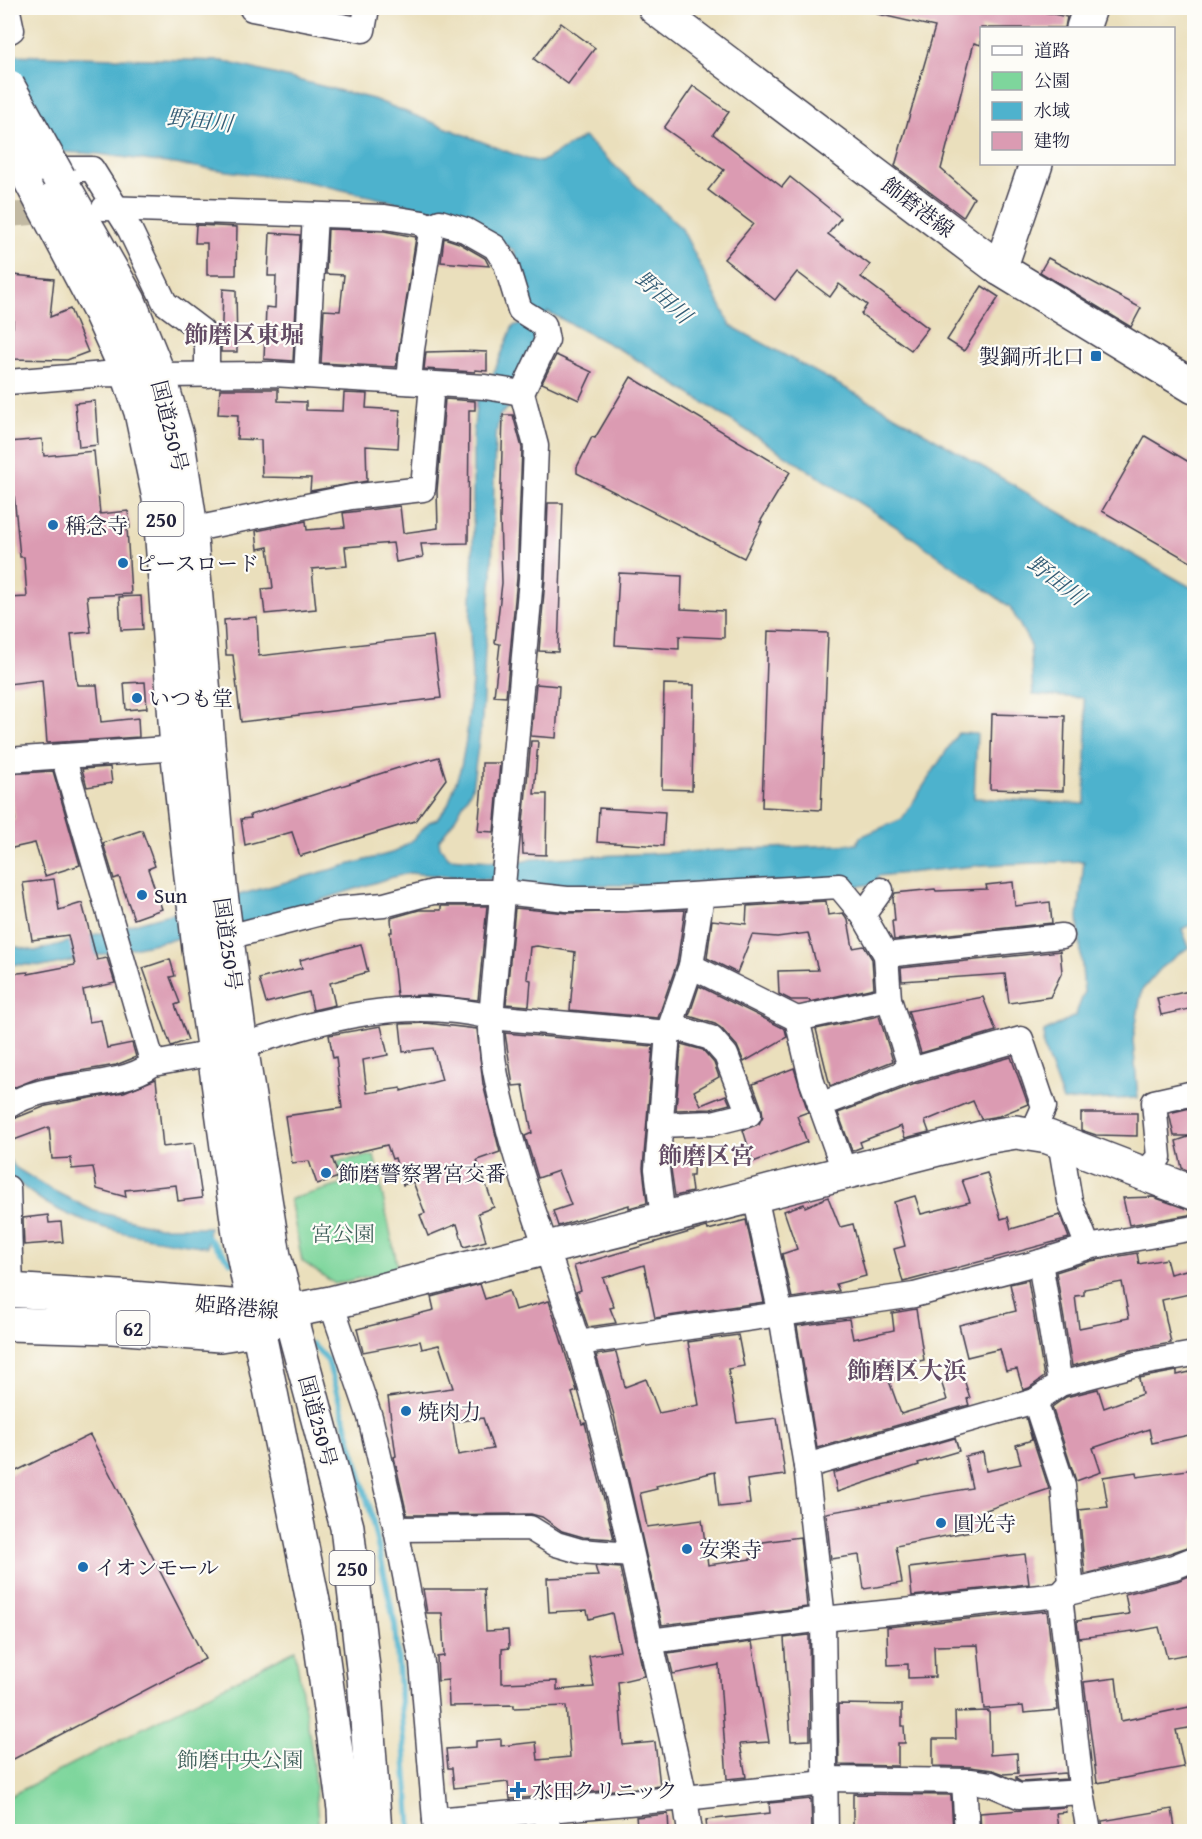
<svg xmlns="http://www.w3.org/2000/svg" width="1202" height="1839" viewBox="0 0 1202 1839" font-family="'Gentium Book Plus','Noto Serif JP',serif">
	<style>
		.green { fill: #7ed69c; stroke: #507c6c; stroke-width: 1.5 }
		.water { fill: #4eb2cd; stroke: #386a84; stroke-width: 1.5; fill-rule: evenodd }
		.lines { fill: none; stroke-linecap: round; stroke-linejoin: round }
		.stream { stroke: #4eb2cd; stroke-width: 6 }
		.building { fill: #db9bb2; fill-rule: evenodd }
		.street-tunnel { stroke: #c2b9a2; stroke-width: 24; stroke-dasharray: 24 12; stroke-linecap: butt }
		.street-casing { stroke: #403e4e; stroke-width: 27 }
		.secondary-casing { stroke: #403e4e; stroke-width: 36 }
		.primary-casing { stroke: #403e4e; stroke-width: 36 }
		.highway-casing { stroke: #403e4e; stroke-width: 36 }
		.street { stroke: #fff; stroke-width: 24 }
		.secondary { stroke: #fff; stroke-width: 33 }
		.primary { stroke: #fff; stroke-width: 33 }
		.highway { stroke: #fff; stroke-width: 33 }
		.highway-bridge-casing { stroke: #403e4e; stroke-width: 36; stroke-linecap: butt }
		.highway-bridge { stroke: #fff; stroke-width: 33 }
		.poi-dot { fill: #1f6fb2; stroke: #fdfcf7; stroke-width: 2 }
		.labels { text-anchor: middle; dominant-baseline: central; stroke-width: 4.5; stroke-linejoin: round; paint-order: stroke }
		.shield { fill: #fdfcf7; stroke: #646373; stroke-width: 1.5 }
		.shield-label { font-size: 20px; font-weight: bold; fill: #22223b }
		.street-label { font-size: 21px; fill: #22223b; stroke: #fdfcf7 }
		.poi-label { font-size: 21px; fill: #22223b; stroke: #fdfcf7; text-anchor: start }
		.park-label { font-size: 21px; fill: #42615d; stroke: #fdfcf7 }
		.water-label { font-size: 22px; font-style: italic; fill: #345c75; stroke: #fdfcf7 }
		.quarter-label { font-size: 24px; font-weight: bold; fill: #634c65; stroke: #fdfcf7 }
	</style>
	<rect width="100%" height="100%" fill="#fdfcf7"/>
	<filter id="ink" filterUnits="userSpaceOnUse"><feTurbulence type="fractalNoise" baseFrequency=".0167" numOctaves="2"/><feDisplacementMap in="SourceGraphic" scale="12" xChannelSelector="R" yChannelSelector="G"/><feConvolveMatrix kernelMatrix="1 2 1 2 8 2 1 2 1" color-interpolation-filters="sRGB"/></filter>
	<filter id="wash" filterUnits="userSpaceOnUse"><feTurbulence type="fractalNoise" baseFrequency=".008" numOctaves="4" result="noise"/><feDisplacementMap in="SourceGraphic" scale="24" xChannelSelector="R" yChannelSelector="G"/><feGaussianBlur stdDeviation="1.35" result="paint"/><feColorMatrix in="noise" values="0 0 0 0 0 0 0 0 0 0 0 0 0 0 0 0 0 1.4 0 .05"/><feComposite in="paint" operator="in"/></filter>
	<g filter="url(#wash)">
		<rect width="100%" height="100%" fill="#eadfbc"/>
		<g class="green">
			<polygon points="374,1155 398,1269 335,1284 302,1261 290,1199 341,1185 338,1161"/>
			<polygon points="295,1650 311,1745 319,1831 8,1831 8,1797"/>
		</g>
		<g class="water">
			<path d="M8,55L222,61L373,99L526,159L541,162L584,137L682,229L731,326L893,414L1088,529L1194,589V923L1182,929L1189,947L1163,966L1142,990L1133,1040L1138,1098L1063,1101L1043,1046L1044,1032L1075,1016L1084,993L1078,917L1084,861L984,865L878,876L875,884L852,887L761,881L633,885H527L494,880L409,873L386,879L251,923L47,966L8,964V945L35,951L395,852L414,839L429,822L437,819L448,805L461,767L466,740L472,682L470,629L473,548V438L477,395L489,384L513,326L524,323L529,302L514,251L468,219L304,181L98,154L8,149ZM548,312L628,354L906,533L1010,607L1030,644L1033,695L1083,698L1087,720L1085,804L974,798L977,734L958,733L902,819L860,837L857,844L532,859L518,863L449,858L440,847L439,840L453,822L472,788L482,719L485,649L492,576L495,438L500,415L515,402L538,338L534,333Z"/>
			<path d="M8,1158L16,1168L52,1190L94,1211L159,1227H209L207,1247C155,1239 100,1233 53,1207C37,1199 22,1185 8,1175Z"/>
		</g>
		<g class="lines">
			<g class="stream">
				<polyline points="201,1236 208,1238 231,1262"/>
				<polyline points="312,1344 328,1361 371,1513 395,1625 411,1832"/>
			</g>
		</g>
		<g id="blocks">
			<g class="building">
				<polygon points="878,8 1025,8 1067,17 1065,28 981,28 981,45 974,43 941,169 974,198 963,217 895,166 935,27 877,14"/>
				<polygon points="561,23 595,48 568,84 534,59"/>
				<polygon points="693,86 729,112 713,134 782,187 790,177 841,218 828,234 870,265 861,277 928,328 911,350 861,314 867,305 839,284 830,297 797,272 775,300 724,259 753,224 708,190 724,170 664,128"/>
				<polygon points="196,225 237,227 236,275 207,275 207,243 195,243"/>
				<polygon points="328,229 384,231 416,237 396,367 321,363 324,310 340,311 344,275 326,274"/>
				<polygon points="270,233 300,235 293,361 264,359 266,307 275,308 276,276 268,276"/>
				<polygon points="444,238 459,243 485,258 489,266 441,262"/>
				<polygon points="1048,258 1141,308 1131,327 1040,272"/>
				<polygon points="13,275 54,279 50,317 70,309 88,352 67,360 8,359 8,327 13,327"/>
				<polygon points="982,286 999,297 964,351 947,340"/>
				<polygon points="223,289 236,290 237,352 221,352"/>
				<polygon points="463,351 487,352 487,371 475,370 475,372 424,369 426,352"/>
				<polygon points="556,355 592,372 579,400 542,383"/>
				<polygon points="631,377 790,472 760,522 762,522 744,558 577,473 577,467 592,437 595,438"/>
				<polygon points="220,389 278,389 278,401 306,402 306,410 343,411 344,393 367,394 366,408 400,410 398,448 366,446 367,481 310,491 311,478 262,477 261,440 237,439 238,415 218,414"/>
				<polygon points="445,399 475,401 475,410 469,410 468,543 421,544 423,557 396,562 393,543 345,547 347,566 312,569 316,609 265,614 262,589 273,588 268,547 258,549 256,531 306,521 307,530 345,527 343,513 400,506 403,533 438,528 437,491"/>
				<polygon points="95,401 98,445 79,447 75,403"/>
				<polygon points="503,415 513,415 522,448 517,578 506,697 494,696 500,644 495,643 502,583 500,518"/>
				<polygon points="1145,436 1194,465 1194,564 1102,511"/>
				<polygon points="42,439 44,456 94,451 100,514 128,511 130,528 127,528 131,594 87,596 91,632 71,634 77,685 97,685 101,722 138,718 139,737 47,743 42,680 8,684 8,598 27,597 24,557 20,557 9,442"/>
				<polygon points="548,503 563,503 558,652 539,651 545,580"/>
				<polygon points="619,573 682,576 681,609 724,611 724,638 679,636 679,649 615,645"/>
				<polygon points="141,596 143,629 121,630 119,597"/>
				<polygon points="257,617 259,656 433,636 441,698 241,722 233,655 226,655 224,620"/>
				<polygon points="768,631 828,633 821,810 762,807"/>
				<polygon points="145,682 147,708 126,710 124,683"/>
				<polygon points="536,684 559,686 556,738 531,736"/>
				<polygon points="664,684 694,685 692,790 662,789"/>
				<polygon points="992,714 1065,716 1063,791 990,789"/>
				<polygon points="531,741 538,741 534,794 547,794 546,855 523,854 522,833"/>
				<polygon points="439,757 446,779 415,821 300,856 292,832 245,845 241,819 251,818 250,815 398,768"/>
				<polygon points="482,763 500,763 494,832 478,831 482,784"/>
				<polygon points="110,767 112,783 87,787 82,769"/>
				<polygon points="53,771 80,865 45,876 35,843 8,849 8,821 15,820 8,774"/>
				<polygon points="599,808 665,812 663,846 597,842"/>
				<polygon points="142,830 155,866 148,869 162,909 134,919 119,877 114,879 103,843"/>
				<polygon points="54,879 59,910 82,903 97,960 107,958 115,983 83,990 89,1022 101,1020 107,1048 132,1043 136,1057 116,1065 38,1078 8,1090 8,974 28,972 28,974 75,965 68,935 32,940 23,883"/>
				<polygon points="1013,882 1015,906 1050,902 1052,923 894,940 892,921 895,921 893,898 895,893 935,889 936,891 987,889 986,885"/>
				<polygon points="826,901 828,915 843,913 848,920 853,948 864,946 872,959 874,988 810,1002 809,1000 791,1000 779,994 778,971 818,970 808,933 777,937 752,935 737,973 707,958 712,920 746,924 747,906"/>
				<polygon points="441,906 487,906 478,1000 428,995 397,996 390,932 392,932 391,918 419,910 441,910"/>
				<polygon points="515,908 567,913 685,910 677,963 658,1018 570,1010 575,952 537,946 530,947 527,979 531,980 529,1006 506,1004"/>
				<polygon points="361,944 368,972 330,983 335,1005 313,1010 309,992 266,1003 259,979 302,968 300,960"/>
				<polygon points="1060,951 1062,972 1050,997 1009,1003 1005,974 902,981 901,968"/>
				<polygon points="170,959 175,976 170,977 180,1003 175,1005 188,1040 171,1046 143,968"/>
				<polygon points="699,986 785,1029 787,1037 744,1062 737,1046 721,1028 715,1024 689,1016"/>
				<polygon points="1194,990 1194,1008 1161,1015 1157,998"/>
				<polygon points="983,997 996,1031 921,1053 908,1011"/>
				<polygon points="879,1016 893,1061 830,1086 816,1029"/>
				<polygon points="426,1023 477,1029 483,1084 500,1152 477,1160 494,1207 478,1213 486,1241 464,1247 457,1224 428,1236 420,1215 425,1213 413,1182 403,1185 395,1158 392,1159 387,1145 332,1158 339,1177 317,1184 309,1161 292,1163 285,1116 342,1108 336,1057 333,1058 329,1035 381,1026 388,1055 363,1060 367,1093 401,1088 401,1091 442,1080 433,1048 403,1052 400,1024"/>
				<polygon points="505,1033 653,1046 643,1168 647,1203 629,1208 629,1205 558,1226 553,1211 571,1205 558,1171 538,1178 525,1136 532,1133 523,1085 513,1086"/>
				<polygon points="681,1044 703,1050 714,1063 719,1077 694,1091 701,1105 726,1095 730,1104 711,1109 676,1110"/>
				<polygon points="1011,1057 1028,1104 999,1116 981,1119 973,1101 925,1121 929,1132 905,1138 901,1126 860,1142 862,1147 852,1151 838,1113 915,1084"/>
				<polygon points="794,1068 808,1112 797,1116 807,1142 753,1162 743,1130 759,1124 763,1116 762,1109 753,1084"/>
				<polygon points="156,1079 163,1147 194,1143 202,1198 178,1201 176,1185 125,1190 126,1197 97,1189 93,1167 72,1169 71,1158 52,1159 49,1127 14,1140 8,1121 46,1106 124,1092"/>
				<polygon points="1190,1108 1194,1126 1194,1173 1182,1168 1176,1141 1191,1136 1174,1136 1169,1113"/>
				<polygon points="1081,1113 1137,1113 1137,1136 1096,1135 1081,1130"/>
				<polygon points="673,1148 694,1149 693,1176 690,1176 692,1192 675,1196 671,1169"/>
				<polygon points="987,1173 1001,1219 1008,1217 1011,1229 1060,1215 1069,1238 903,1282 894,1249 905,1246 894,1202 915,1196 921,1214 970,1202 962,1180"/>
				<polygon points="828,1197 840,1227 853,1224 866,1276 836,1284 839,1291 792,1298 782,1254 797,1249 784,1211 804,1204 805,1207"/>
				<polygon points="1153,1197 1193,1211 1194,1214 1129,1225 1123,1198"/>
				<polygon points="48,1215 49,1223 61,1222 63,1242 24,1245 23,1218"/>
				<polygon points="746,1220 764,1302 655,1318 644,1265 603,1278 614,1307 610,1308 616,1323 588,1327 576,1292 581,1290 574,1266 707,1227 708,1230"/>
				<path d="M1137,1253L1139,1264L1166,1259L1170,1274L1194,1268V1293L1162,1300L1171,1343L1132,1350L1072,1366L1056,1272L1091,1261ZM1122,1282L1129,1318L1079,1328L1075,1296L1084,1295V1289Z"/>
				<polygon points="1028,1280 1044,1377 1029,1388 1023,1390 1017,1369 1006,1371 1000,1349 967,1357 959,1325 1016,1311 1010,1284"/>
				<path d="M480,1284L485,1299L509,1291L515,1310L549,1301L577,1391L572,1393L582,1424L585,1423L614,1539L583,1537L562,1531L542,1517L531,1514L407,1515L394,1457L396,1456L388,1397L453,1388L439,1345L422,1349L420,1341L363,1352L357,1329L434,1310L431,1297ZM483,1418L493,1449L458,1455L453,1422Z"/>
				<polygon points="916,1309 924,1360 891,1368 893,1380 889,1381 901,1414 947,1400 941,1381 962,1373 970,1398 967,1399 969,1405 817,1448 797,1326 849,1319 853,1339 894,1330 892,1313"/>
				<polygon points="738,1335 744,1366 728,1369 737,1423 777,1418 785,1475 747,1480 750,1504 719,1507 715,1472 656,1486 657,1489 640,1493 647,1527 702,1520 708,1565 758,1558 756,1543 800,1537 807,1607 662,1625 614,1415 596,1355 616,1352 625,1387 646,1379 659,1413 699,1405 688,1342"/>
				<polygon points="1177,1371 1177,1375 1194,1371 1194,1434 1152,1443 1149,1429 1093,1448 1101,1472 1076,1481 1052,1407 1066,1397 1098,1389 1104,1408 1142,1394 1139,1378"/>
				<polygon points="1026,1418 1049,1489 977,1513 981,1529 896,1546 902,1583 864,1589 859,1555 831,1559 826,1513 972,1488 965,1456 983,1452 986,1471 1021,1464 1016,1445 1032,1440"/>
				<polygon points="90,1435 205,1659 8,1762 8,1475"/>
				<polygon points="955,1438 959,1451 918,1463 919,1465 837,1492 833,1473"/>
				<polygon points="1194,1469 1194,1545 1170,1553 1085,1574 1079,1510 1108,1507 1103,1477 1136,1472 1137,1477"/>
				<polygon points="1025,1554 1029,1584 912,1596 909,1568"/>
				<polygon points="595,1566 620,1568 644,1676 618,1682 623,1745 655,1742 660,1786 510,1799 508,1782 454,1788 452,1768 448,1768 446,1749 476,1747 476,1741 501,1739 501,1746 536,1742 538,1760 570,1757 566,1706 514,1708 514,1705 449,1706 448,1680 438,1681 437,1657 444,1656 442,1613 427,1613 423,1589 484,1589 486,1631 508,1630 509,1648 502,1649 502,1683 557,1681 557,1690 594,1687 589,1656 620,1651 612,1613 589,1619 587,1610 549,1612 547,1578 598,1576"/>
				<polygon points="1194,1574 1194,1653 1167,1658 1159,1627 1133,1632 1133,1631 1079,1638 1077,1621 1129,1614 1125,1594 1177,1581"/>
				<polygon points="1047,1611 1058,1710 1024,1713 1023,1706 984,1709 978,1645 934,1646 935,1677 908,1678 908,1664 888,1665 887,1627"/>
				<polygon points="809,1635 810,1740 791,1741 784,1638"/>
				<polygon points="752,1642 769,1742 740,1744 746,1777 727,1779 719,1665 673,1674 668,1653"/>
				<polygon points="1116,1678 1121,1721 1194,1706 1194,1727 1176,1730 1184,1767 1097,1783 1084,1682"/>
				<polygon points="838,1704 902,1705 902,1726 904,1726 905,1743 898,1743 898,1766 839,1765"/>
				<polygon points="989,1711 990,1755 1017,1753 1018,1773 1004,1774 993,1770 970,1767 933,1766 933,1739 956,1739 955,1712"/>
				<polygon points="1065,1773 1066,1779 1021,1782 1016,1779 1016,1777"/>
				<polygon points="853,1794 951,1795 953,1832 853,1832"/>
				<polygon points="811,1799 812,1832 707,1831 706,1820 770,1813 769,1803"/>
				<polygon points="1065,1807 1066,1812 1056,1813 1058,1829 1040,1832 981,1832 980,1813"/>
				<polygon points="1172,1809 1175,1828 1155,1832 1103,1832 1102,1821"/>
				<polygon points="668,1814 669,1832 638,1832 636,1817"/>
			</g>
		</g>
	</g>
	<g filter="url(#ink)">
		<use href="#blocks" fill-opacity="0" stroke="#403e4e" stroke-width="1.5"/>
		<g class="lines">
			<polyline class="street-tunnel" points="8,215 60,211"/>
			<defs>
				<g id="street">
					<polyline points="252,8 252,9 363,30 367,8"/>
					<polyline points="8,11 12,30 8,32"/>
					<polyline points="41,169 92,169 130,230 165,303 202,331 207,347 207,375"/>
					<polyline points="104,208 385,217 423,223 431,232 412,349 409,382"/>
					<path d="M426,228L440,222L465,230L495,247L506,264L520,310L544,325L547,340L522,393L536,446L531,579L491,1017C490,1055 497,1083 506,1119C526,1200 559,1277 582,1357C624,1502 652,1651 685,1798L690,1832"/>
					<polyline points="306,376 315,215"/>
					<polyline points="8,382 105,374 159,375 273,374 485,387 522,393"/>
					<polyline points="190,530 351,497 423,489 432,384"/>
					<polyline points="63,756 153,1064 214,1053"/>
					<polyline points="8,760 194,747"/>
					<polyline points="863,915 881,890"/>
					<polyline points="228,937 337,909 384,905 433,892 503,892 567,899 625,899 839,886 863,915 886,955 889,999 911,1070"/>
					<polyline points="886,955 1062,936"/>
					<polyline points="691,966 797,1019 812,1082 845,1173"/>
					<polyline points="797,1019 889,999"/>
					<path d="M241,1046C325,1019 403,996 491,1017L668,1033"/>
					<polyline points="820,1105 911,1070 1021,1039 1044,1107 1032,1134"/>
					<path d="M8,1106C49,1079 114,1092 153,1064"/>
					<polyline points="660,1125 713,1123 749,1114 726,1055 711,1038 671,1026"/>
					<polyline points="1060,1141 1070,1201 1088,1247"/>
					<polyline points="1144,1174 1159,1157 1154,1102 1194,1093"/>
					<polyline points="8,1188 11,1290"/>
					<polyline points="755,1196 781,1315 806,1466 823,1619 826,1832"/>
					<polyline points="663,1219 657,1169 668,1033 691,966 702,895"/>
					<polyline points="1040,1262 1060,1384"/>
					<polyline points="331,1303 370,1417 396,1529 422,1663 436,1832"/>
					<polyline points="578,1343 914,1295 1040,1262 1088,1247 1194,1228"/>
					<polyline points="1035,1401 1063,1486 1071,1583 1060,1595 1081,1787 1089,1832"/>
					<polyline points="806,1466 1035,1401 1060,1384 1136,1364 1194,1354"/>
					<polyline points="396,1529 530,1528 556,1544 580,1551 631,1555"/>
					<polyline points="650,1641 823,1619 1060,1595 1174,1567 1194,1559"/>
					<polyline points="825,1779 970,1781 991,1784 1019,1796 1082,1792"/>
					<polyline points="964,1781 967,1832"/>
					<polyline points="547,1810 548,1832"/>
					<polyline points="435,1820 685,1798 825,1783"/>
				</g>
				<g id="secondary">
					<polyline points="655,8 1000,269 1194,387"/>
					<polyline points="1083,28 1090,8"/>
					<polyline points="1000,269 1036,164"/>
					<polyline points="289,1311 331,1303 985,1137 1016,1132 1048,1137 1194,1193"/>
				</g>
				<g id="primary">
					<polyline points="8,1290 119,1297 281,1310"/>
					<polyline points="8,1324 112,1327 220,1335 259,1329 283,1315"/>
				</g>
				<g id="highway">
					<polyline points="27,174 100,312 128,374 141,412 159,498 177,748 199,949 214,1053 239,1234 319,1631 344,1809 345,1832"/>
					<polyline points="59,178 129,301 159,375 177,436 189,515 220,886 241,1046 274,1256 347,1527 364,1677 375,1832"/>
				</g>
			</defs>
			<use href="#street" class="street-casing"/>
			<use href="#secondary" class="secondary-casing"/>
			<use href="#primary" class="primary-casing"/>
			<use href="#highway" class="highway-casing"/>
			<use href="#street" class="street"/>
			<use href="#secondary" class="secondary"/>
			<use href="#primary" class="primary"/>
			<use href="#highway" class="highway"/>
			<defs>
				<g id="highway-bridge">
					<polyline points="8,86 59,178"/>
					<polyline points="8,139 27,174"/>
				</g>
			</defs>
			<use href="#highway-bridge" class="highway-bridge-casing"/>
			<use href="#highway-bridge" class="highway-bridge"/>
		</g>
	</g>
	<g class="poi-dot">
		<rect x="1090" y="350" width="12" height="12" rx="3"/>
		<circle cx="53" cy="525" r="6"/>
		<circle cx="123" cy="563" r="6"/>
		<circle cx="137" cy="698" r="6"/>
		<circle cx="142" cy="895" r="6"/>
		<circle cx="326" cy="1173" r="6"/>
		<circle cx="406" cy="1411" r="6"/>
		<circle cx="941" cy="1523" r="6"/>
		<circle cx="687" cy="1549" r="6"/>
		<circle cx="83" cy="1567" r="6"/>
		<path d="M515 1781h6v6h6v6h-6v6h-6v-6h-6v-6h6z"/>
	</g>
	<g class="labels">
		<g class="shield">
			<rect x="138.5" y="502" width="45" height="34" rx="4.5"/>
			<rect x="116.5" y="1311" width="33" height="34" rx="4.5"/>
			<rect x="329.5" y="1551" width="45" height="34" rx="4.5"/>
		</g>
		<g class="shield-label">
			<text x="161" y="519">250</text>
			<text x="133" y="1328">62</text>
			<text x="352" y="1568">250</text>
		</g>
		<g class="street-label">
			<text transform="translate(918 207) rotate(37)">飾磨港線</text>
			<text transform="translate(170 426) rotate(76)">国道250号</text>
			<text transform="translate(228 944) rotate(82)">国道250号</text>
			<text transform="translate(237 1307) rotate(5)">姫路港線</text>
			<text transform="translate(318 1421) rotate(75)">国道250号</text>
		</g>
		<g class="poi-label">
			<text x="1084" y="356" text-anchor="end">製鋼所北口</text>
			<text x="65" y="525">稱念寺</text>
			<text x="135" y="563">ピースロード</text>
			<text x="149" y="698">いつも堂</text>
			<text x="154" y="895">Sun</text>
			<text x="338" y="1173">飾磨警察署宮交番</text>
			<text x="418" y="1411">焼肉力</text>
			<text x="953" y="1523">圓光寺</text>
			<text x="699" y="1549">安楽寺</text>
			<text x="95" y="1567">イオンモール</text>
			<text x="532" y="1790">水田クリニック</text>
		</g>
		<g class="park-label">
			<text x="343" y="1233">宮公園</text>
			<text x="240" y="1759">飾磨中央公園</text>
		</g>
		<g class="water-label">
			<text transform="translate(200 120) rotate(6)">野田川</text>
			<text transform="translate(664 297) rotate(42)">野田川</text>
			<text transform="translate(1057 580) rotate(38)">野田川</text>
		</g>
		<g class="quarter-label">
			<text x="244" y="334">飾磨区東堀</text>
			<text x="706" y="1155">飾磨区宮</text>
			<text x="907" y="1370">飾磨区大浜</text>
		</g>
	</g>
	<rect width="1202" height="1839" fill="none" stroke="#fdfcf7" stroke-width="30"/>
	<rect x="980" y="27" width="195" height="138" fill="#fdfcf7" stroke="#a5a5ac" stroke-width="1.5"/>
	<rect x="992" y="46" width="30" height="9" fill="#ffffff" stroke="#a5a5ac" stroke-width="1.5"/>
	<text x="1034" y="57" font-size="18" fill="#22223b">道路</text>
	<rect x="992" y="72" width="30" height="18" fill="#7ed69c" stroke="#a5a5ac" stroke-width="1.5"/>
	<text x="1034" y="87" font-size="18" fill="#22223b">公園</text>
	<rect x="992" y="102" width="30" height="18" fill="#4eb2cd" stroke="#a5a5ac" stroke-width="1.5"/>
	<text x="1034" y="117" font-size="18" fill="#22223b">水域</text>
	<rect x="992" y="132" width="30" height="18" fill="#db9bb2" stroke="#a5a5ac" stroke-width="1.5"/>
	<text x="1034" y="147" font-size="18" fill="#22223b">建物</text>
</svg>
